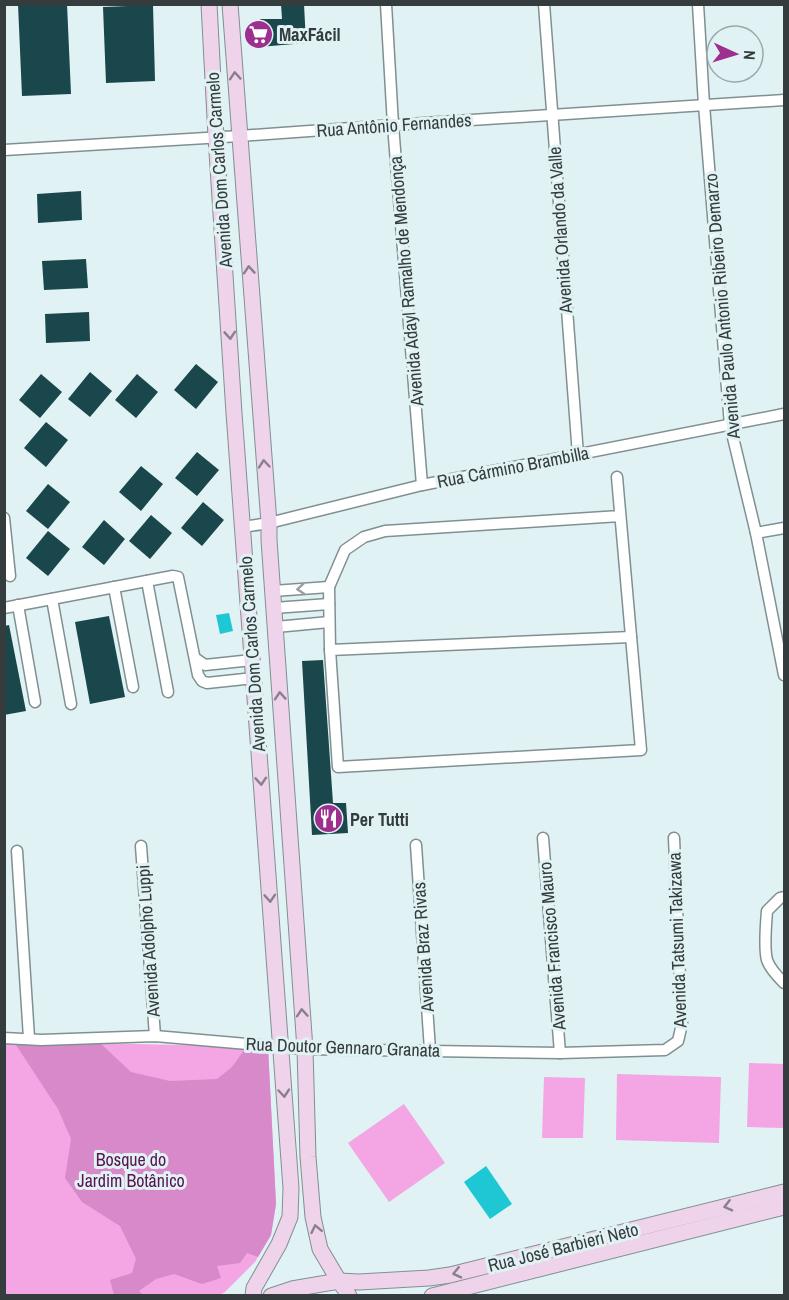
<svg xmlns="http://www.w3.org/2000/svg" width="789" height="1300" viewBox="0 0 789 1300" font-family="'Archivo Narrow',sans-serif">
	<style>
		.green { fill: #f4a5e4 }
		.forest { fill: #d889c9 }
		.water { fill: #1dc7d4 }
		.building { fill: #19474b }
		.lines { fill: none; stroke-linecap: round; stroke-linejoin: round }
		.street-casing { stroke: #809091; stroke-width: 13 }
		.secondary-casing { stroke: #809091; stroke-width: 17 }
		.street { stroke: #fff; stroke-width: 10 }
		.secondary { stroke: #efd3eb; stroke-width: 15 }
		.oneway { stroke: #89808b }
		.oneway2 { stroke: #9a9e9e }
		.labels { text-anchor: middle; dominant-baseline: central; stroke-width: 6; stroke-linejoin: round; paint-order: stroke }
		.poi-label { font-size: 18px; font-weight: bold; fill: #353c3d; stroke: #e1f2f4; text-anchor: start }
		.street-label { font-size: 18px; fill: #353c3d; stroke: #e1f2f4 }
		.park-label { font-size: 18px; fill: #591350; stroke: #e1f2f4 }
	</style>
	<rect width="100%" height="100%" fill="#e1f2f4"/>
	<g class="green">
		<polygon points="5,1041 268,1047 276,1204 271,1235 255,1262 225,1292 217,1296 5,1296"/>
		<polygon points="749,1063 784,1064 784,1128 747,1127"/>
		<polygon points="617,1074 721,1077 719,1143 616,1140"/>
		<polygon points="544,1077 585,1078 583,1138 542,1138"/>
		<polygon points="404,1104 445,1163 389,1202 348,1143"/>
	</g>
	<polygon class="forest" points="14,1042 100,1043 131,1072 170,1081 217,1079 232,1067 247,1046 268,1047 276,1204 271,1235 258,1257 247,1253 240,1263 217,1266 221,1278 202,1284 174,1274 156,1279 139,1291 143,1295 114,1295 110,1280 132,1273 136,1259 120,1226 82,1202 65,1178 71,1139 58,1109"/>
	<g class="water">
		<polygon points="229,613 233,631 220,634 216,615"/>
		<polygon points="486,1166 512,1204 490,1219 464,1182"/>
	</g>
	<g class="building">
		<polygon points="18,4 67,4 71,94 22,96"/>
		<polygon points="281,4 304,4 306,43 259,47 254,45 252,35 254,23 261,19 282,19"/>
		<polygon points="153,5 155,81 106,83 103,7"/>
		<polygon points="81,191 82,220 38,223 37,194"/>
		<polygon points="86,259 88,288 44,290 42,261"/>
		<polygon points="89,312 90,341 46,343 45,314"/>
		<polygon points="196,364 218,382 196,409 174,390"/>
		<polygon points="90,372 112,391 90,417 68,399"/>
		<polygon points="41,374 62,392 40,418 19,400"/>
		<polygon points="137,374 158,392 136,418 115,400"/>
		<polygon points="46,422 68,440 46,467 24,448"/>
		<polygon points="197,452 219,470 197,496 175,478"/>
		<polygon points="141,466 163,484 141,511 119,492"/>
		<polygon points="48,484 70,502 48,529 26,511"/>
		<polygon points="203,502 224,520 202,546 181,528"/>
		<polygon points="151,515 172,533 150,559 129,541"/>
		<polygon points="104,520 125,539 104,565 82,547"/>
		<polygon points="48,531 70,549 48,576 26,558"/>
		<polygon points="109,616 125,697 90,704 75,622"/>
		<polygon points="9,625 26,711 4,715 4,626"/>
		<polygon points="323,660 333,803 346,803 348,833 312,835 302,661"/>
	</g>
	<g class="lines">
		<defs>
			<g id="street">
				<polyline points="386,4 393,125 422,485"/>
				<polyline points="544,4 578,455"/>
				<polyline points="698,4 704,105 730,425 756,533 784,675"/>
				<polyline points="4,150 240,136 393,125 784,100"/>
				<polyline points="617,477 641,750 338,767 330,650 329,587 345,550 364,537 385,531 620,516"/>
				<polyline points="4,518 10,576"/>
				<polyline points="243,527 269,523 422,485 784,414"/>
				<polyline points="756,533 784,528"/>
				<polyline points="147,581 168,692"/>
				<polyline points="114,587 133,687"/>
				<polyline points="273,591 329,587"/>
				<polyline points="52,599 71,704"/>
				<polyline points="18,605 35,702"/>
				<polyline points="4,608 173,576 178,577 198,675 202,681 207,683 254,678"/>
				<polyline points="274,608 329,604"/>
				<polyline points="276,627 329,622"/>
				<polyline points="330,650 631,637"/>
				<polyline points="195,658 205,665 252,660"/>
				<polyline points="543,838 560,1053"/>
				<polyline points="416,845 430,1050"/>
				<polyline points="141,846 155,1036"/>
				<polyline points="17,851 29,1038"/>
				<path d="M784,897L780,898L767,911C766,923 764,949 767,960C770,969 778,977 784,983"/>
				<polyline points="4,1038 41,1040 155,1036 305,1049 560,1053 665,1050 678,1041 682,1024 674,838"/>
			</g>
			<g id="secondary">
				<polyline points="209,4 216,137 234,413 291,1188 290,1217 279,1244 254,1288 253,1296"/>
				<polyline points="230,4 269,523 269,540 305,1049 308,1157 313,1217 320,1249 339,1281 347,1292 349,1296"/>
				<polyline points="271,1296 292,1289 339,1281 359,1282 429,1278 450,1275 784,1192"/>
				<polyline points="432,1296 784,1207"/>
			</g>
		</defs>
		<use href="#street" class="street-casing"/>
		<use href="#secondary" class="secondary-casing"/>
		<use href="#street" class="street"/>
		<use href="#secondary" class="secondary"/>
	</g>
	<defs><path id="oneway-chevron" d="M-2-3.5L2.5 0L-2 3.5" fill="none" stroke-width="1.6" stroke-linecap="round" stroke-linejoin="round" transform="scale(1.5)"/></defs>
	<g class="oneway">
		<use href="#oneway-chevron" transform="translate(235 76) rotate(-94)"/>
		<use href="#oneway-chevron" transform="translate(249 270) rotate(-94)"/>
		<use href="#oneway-chevron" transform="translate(230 335) rotate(86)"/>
		<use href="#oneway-chevron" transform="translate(264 464) rotate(-95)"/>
		<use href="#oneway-chevron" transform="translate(280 696) rotate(-94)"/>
		<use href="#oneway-chevron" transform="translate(261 781) rotate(86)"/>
		<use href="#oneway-chevron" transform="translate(270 898) rotate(86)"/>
		<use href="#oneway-chevron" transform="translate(302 1013) rotate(-94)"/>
		<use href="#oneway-chevron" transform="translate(284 1093) rotate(85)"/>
		<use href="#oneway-chevron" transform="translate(728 1206) rotate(166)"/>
		<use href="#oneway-chevron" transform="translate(316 1229) rotate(-102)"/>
		<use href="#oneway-chevron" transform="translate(457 1273) rotate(167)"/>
	</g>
	<use class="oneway2" href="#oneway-chevron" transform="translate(301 589) rotate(175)"/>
	<defs>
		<symbol id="supermarket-disc" viewBox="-11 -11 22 22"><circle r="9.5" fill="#9d2f8e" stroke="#e1f2f4"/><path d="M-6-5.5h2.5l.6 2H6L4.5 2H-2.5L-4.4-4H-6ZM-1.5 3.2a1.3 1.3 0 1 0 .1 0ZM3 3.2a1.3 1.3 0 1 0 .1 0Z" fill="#fff"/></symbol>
		<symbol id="restaurant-disc" viewBox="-11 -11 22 22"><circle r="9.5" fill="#9d2f8e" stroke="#e1f2f4"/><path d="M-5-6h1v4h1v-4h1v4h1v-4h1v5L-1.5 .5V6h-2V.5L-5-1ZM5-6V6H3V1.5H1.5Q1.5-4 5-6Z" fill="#fff"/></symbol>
	</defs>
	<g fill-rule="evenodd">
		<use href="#supermarket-disc" x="242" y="18" width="33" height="33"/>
		<use href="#restaurant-disc" x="312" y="802" width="33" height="33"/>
	</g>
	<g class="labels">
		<g class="poi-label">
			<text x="279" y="34">MaxFácil</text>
			<text x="350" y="819">Per Tutti</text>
		</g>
		<g class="street-label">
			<text transform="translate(394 125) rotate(-4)">Rua Antônio Fernandes</text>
			<text transform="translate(219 170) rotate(-94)">Avenida Dom Carlos Carmelo</text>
			<text transform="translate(560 230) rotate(-94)">Avenida Orlando da Valle</text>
			<text transform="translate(406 281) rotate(-95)">Avenida Adayl Ramalho de Mendonça</text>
			<text transform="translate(722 306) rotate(-95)">Avenida Paulo Antonio Ribeiro Demarzo</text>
			<text transform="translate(513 467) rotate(-11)">Rua Cármino Brambilla</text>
			<text transform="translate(252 654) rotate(-94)">Avenida Dom Carlos Carmelo</text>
			<text transform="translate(677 940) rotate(-92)">Avenida Tatsumi Takizawa</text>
			<text transform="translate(148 941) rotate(-94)">Avenida Adolpho Luppi</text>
			<text transform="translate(552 946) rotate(-95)">Avenida Francisco Mauro</text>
			<text transform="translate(423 947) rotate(-94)">Avenida Braz Rivas</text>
			<text transform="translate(343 1047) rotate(2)">Rua Doutor Gennaro Granata</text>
			<text transform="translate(563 1247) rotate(-14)">Rua José Barbieri Neto</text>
		</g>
		<g class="park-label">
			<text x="131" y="1159">Bosque do<tspan x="131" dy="21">Jardim Botânico</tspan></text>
		</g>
	</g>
	<rect width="789" height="1300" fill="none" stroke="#353c3d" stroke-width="12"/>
	<g transform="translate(735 54) rotate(94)"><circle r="28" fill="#e1f2f4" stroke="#9ca9ab" stroke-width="1.5"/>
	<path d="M0-4.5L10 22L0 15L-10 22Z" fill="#9d2f8e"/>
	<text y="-9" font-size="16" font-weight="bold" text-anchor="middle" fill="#353c3d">N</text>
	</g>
</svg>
